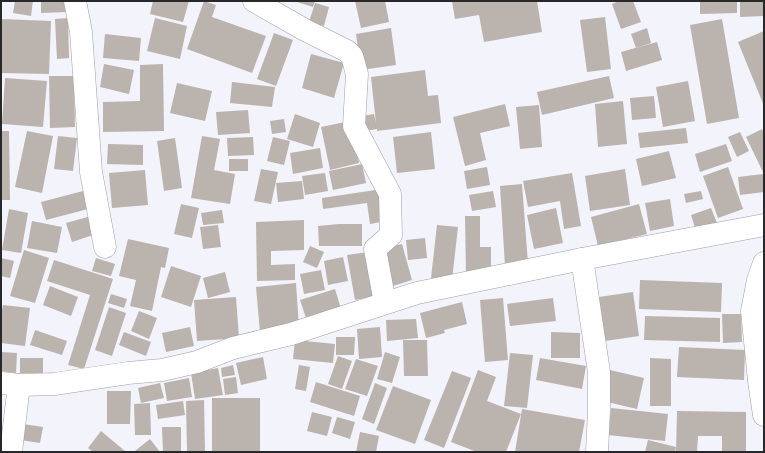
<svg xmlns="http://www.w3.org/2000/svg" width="765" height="453" viewBox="0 0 765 453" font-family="'Zilla Slab',serif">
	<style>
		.building { fill: #bbb3ae }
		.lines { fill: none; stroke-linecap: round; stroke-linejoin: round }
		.street-casing { stroke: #9e9fa7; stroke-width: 23 }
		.street { stroke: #fff; stroke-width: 22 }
	</style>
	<rect width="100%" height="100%" fill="#f2f3fb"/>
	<g class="building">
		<polygon points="15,1 33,1 31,16 13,13"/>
		<polygon points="41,1 67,1 67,12 41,13"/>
		<polygon points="153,1 189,1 183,22 150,14"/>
		<polygon points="204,1 216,5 212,17 266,36 252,73 187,49"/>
		<polygon points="294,1 315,1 313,7"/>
		<polygon points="355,1 385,1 389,22 361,28"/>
		<polygon points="452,1 537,1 542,32 484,42 479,15 455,19"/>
		<polygon points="619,1 633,1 641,22 621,29 612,4"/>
		<polygon points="700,1 737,1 737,13 700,14"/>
		<polygon points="740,1 764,1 764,16 740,17"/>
		<polygon points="315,3 329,7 324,26 309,22"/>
		<polygon points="605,17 611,69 587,72 580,20"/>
		<polygon points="68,18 69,58 57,59 55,19"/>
		<polygon points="155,18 187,26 180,59 147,51"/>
		<polygon points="1,19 51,21 49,74 1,73"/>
		<polygon points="722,19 739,118 707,124 690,25"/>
		<polygon points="391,28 396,65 361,70 356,34"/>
		<polygon points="647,28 651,43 636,48 631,34"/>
		<polygon points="764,31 764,106 738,42"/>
		<polygon points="274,33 293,40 276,86 257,79"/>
		<polygon points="105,34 141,38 139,61 103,58"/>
		<polygon points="657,42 662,60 626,71 621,52"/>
		<polygon points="311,54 344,63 334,98 302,88"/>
		<polygon points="104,64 134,70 129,94 100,87"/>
		<polygon points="163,64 164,131 103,132 103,102 140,101 140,65"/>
		<polygon points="425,70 428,96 438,95 441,123 377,131 377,129 359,132 356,117 374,114 376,123 371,77"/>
		<polygon points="49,76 74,76 75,127 50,128"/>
		<polygon points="609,76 614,98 542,115 537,92"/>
		<polygon points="5,78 47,81 43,127 2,124"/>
		<polygon points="688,81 695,121 663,127 656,87"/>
		<polygon points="232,82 275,87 272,107 230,103"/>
		<polygon points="177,83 212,91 205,121 170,113"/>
		<polygon points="654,96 656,118 632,120 630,98"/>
		<polygon points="623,101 627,144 598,147 595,104"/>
		<polygon points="505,104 510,126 480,133 486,160 465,166 453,117"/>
		<polygon points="539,105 542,147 520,149 516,107"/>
		<polygon points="248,110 250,133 218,135 216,112"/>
		<polygon points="295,114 320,123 313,147 287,139"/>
		<polygon points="284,119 286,132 272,134 270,121"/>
		<polygon points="350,121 359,163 330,170 321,127"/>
		<polygon points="686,128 688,143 640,148 638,133"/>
		<polygon points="762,129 764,134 764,174 746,137"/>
		<polygon points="1,131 9,131 10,200 1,200"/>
		<polygon points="27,131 53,136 42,193 15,187"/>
		<polygon points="431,132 435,169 397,173 393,137"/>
		<polygon points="740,132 749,151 737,157 728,137"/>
		<polygon points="58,136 77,138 73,171 54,169"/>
		<polygon points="202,136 220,139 214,170 235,174 230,204 191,198"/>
		<polygon points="253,137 254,155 228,156 227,138"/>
		<polygon points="273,137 290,141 284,165 267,161"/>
		<polygon points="175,138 182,188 164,191 157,141"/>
		<polygon points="108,144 143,145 143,165 107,164"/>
		<polygon points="726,144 732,161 700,172 695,154"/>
		<polygon points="320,148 323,168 293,174 290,153"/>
		<polygon points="669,151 676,178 642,186 636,159"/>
		<rect x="229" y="159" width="19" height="12"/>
		<polygon points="362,164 366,183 333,190 329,171"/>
		<polygon points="487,167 490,185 467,189 464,171"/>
		<polygon points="728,167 743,209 718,218 703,176"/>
		<polygon points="261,169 278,172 271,204 254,201"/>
		<polygon points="625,169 630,205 590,211 585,176"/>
		<polygon points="145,170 148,205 112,208 109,173"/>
		<polygon points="325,173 328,191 305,195 302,176"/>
		<polygon points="572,173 581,226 564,229 560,201 528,207 523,181"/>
		<polygon points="763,174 764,192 740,195 738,177"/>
		<polygon points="302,181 304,199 278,202 276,183"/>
		<polygon points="522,184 528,264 505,266 500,186"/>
		<polygon points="382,189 386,221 370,224 367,203 323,209 322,198"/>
		<polygon points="83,191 88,209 46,220 41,202"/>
		<polygon points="493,191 496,207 472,211 469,195"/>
		<polygon points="701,191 703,199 686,203 684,194"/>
		<polygon points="670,199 674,226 650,231 645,203"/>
		<polygon points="181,204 199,208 192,238 174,234"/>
		<polygon points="639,204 647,234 598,246 591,217"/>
		<polygon points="556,208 563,243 534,249 527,215"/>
		<polygon points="711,208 717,223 696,231 691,215"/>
		<polygon points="9,209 28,213 21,253 2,250"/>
		<polygon points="222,210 224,223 203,225 201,213"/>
		<polygon points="91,216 96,234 72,242 66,223"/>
		<polygon points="465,216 480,216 480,247 491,247 491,274 466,274"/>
		<polygon points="304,220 304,250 271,251 271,265 295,264 295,280 257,281 256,222"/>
		<polygon points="32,221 62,227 57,253 27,248"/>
		<polygon points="339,224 362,224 362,246 319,246 318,226"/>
		<polygon points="218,225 221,247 203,249 200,227"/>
		<polygon points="437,225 458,227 452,280 431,278"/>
		<polygon points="425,238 427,258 408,260 406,240"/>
		<polygon points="128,239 169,248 165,268 161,267 152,311 130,306 136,280 119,276"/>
		<polygon points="402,244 412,280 393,286 382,249"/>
		<polygon points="310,246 324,252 317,268 303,262"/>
		<polygon points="24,250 49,258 35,303 10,296"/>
		<polygon points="368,252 375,296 355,300 347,255"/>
		<polygon points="343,257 348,281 328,285 324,261"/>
		<polygon points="1,258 14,261 10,278 1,276"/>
		<polygon points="96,258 115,264 111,276 92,271"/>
		<polygon points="54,260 113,279 84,369 68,365 90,295 47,281"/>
		<polygon points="171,266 201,276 191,307 161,297"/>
		<polygon points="321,270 325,290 304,294 300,274"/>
		<polygon points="225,272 230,292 208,298 203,278"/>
		<polygon points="640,280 722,283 721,312 639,309"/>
		<polygon points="296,283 299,328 260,332 256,287"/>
		<polygon points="50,286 78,297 71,316 43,305"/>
		<polygon points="335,289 341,309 307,321 300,300"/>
		<polygon points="633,292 639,336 605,341 599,297"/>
		<polygon points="111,294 127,299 124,308 108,303"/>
		<polygon points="236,297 239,338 197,341 194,300"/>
		<polygon points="503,298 508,360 485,362 480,300"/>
		<polygon points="553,298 556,321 510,326 507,304"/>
		<polygon points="462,302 467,324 444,330 445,333 426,338 420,313"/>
		<polygon points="3,305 30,308 25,346 1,343 1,316"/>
		<polygon points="109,307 126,313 112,356 95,350"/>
		<polygon points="139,311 157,318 149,339 131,331"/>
		<polygon points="722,314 741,314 742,342 723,343"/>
		<polygon points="645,316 720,318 720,342 644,340"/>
		<polygon points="416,319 418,338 387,341 386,320"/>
		<polygon points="190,327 194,346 166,352 162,333"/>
		<polygon points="380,327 382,357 359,359 357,329"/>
		<polygon points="35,330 67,341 62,355 30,345"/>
		<polygon points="124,332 151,342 146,356 119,345"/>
		<polygon points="551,332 580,333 580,358 551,358"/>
		<polygon points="336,337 355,337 354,355 336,355"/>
		<polygon points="295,340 335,344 333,363 293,359"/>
		<polygon points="403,340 427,340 428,376 404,376"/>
		<polygon points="679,347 745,350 744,380 677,377"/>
		<polygon points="1,352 17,353 16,373 1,371"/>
		<polygon points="385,352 400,357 392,383 377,379"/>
		<polygon points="510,353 533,355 527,408 504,406"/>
		<polygon points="338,356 352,361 342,389 328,384"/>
		<polygon points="263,357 267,379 241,385 236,363"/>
		<rect x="20" y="358" width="23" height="15"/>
		<polygon points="540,358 586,366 582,389 536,380"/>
		<polygon points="650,358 671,359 671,406 650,406"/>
		<polygon points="356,359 378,366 367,396 345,389"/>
		<polygon points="233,365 235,375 222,377 221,368"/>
		<polygon points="299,365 310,367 306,391 295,389"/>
		<polygon points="218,368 223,395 195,399 191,373"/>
		<polygon points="478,370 496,377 487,401 521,414 506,452 477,452 451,442"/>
		<polygon points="610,370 644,378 637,409 603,401"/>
		<polygon points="452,371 471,378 444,448 424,440"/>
		<polygon points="236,377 238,393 225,395 223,379"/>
		<polygon points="189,378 192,397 167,401 164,383"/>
		<polygon points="316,382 360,396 354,416 310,402"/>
		<polygon points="160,383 164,398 141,403 138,388"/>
		<polygon points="375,383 387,388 374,424 362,419"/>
		<polygon points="393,386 431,400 415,444 376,430"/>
		<polygon points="107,391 131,391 130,424 107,424"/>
		<rect x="212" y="398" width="48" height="54"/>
		<polygon points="204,400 205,452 187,452 186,401"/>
		<polygon points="183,401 185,415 158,419 156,405"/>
		<polygon points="150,403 151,435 135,435 134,404"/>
		<polygon points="611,408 668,414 665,441 608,435"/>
		<polygon points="522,409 585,420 579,452 515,452"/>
		<polygon points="677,411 746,412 746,452 722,452 722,436 698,436 697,452 676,452"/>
		<polygon points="312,412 332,417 327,436 307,431"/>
		<polygon points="337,417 355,422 350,439 332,433"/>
		<polygon points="23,424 43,427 40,443 20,440"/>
		<polygon points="162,427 181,427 181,451 163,452"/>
		<polygon points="101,431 126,452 93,452 88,448"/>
		<polygon points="360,432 379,436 376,452 356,452"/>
		<polygon points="150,439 160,452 136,452 135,451"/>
		<polygon points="648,440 676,447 675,452 645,452"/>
	</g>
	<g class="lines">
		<defs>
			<g id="street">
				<polyline points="75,1 81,32 91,172 105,247"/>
				<polyline points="254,1 305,30 347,51 352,56 357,74 354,126 390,194 391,235 375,249 385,303"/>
				<polyline points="582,259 599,372 599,411 597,452"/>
				<polyline points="764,263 758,280 752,311 759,381 764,415"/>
				<polyline points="1,383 19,385 54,384 128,373 162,370 197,362 233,348 291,334 417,293 582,259 764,225"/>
				<polyline points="11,452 19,385"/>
			</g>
		</defs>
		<use href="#street" class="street-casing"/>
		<use href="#street" class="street"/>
	</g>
	<rect width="765" height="453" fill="none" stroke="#28282b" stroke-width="4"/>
</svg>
